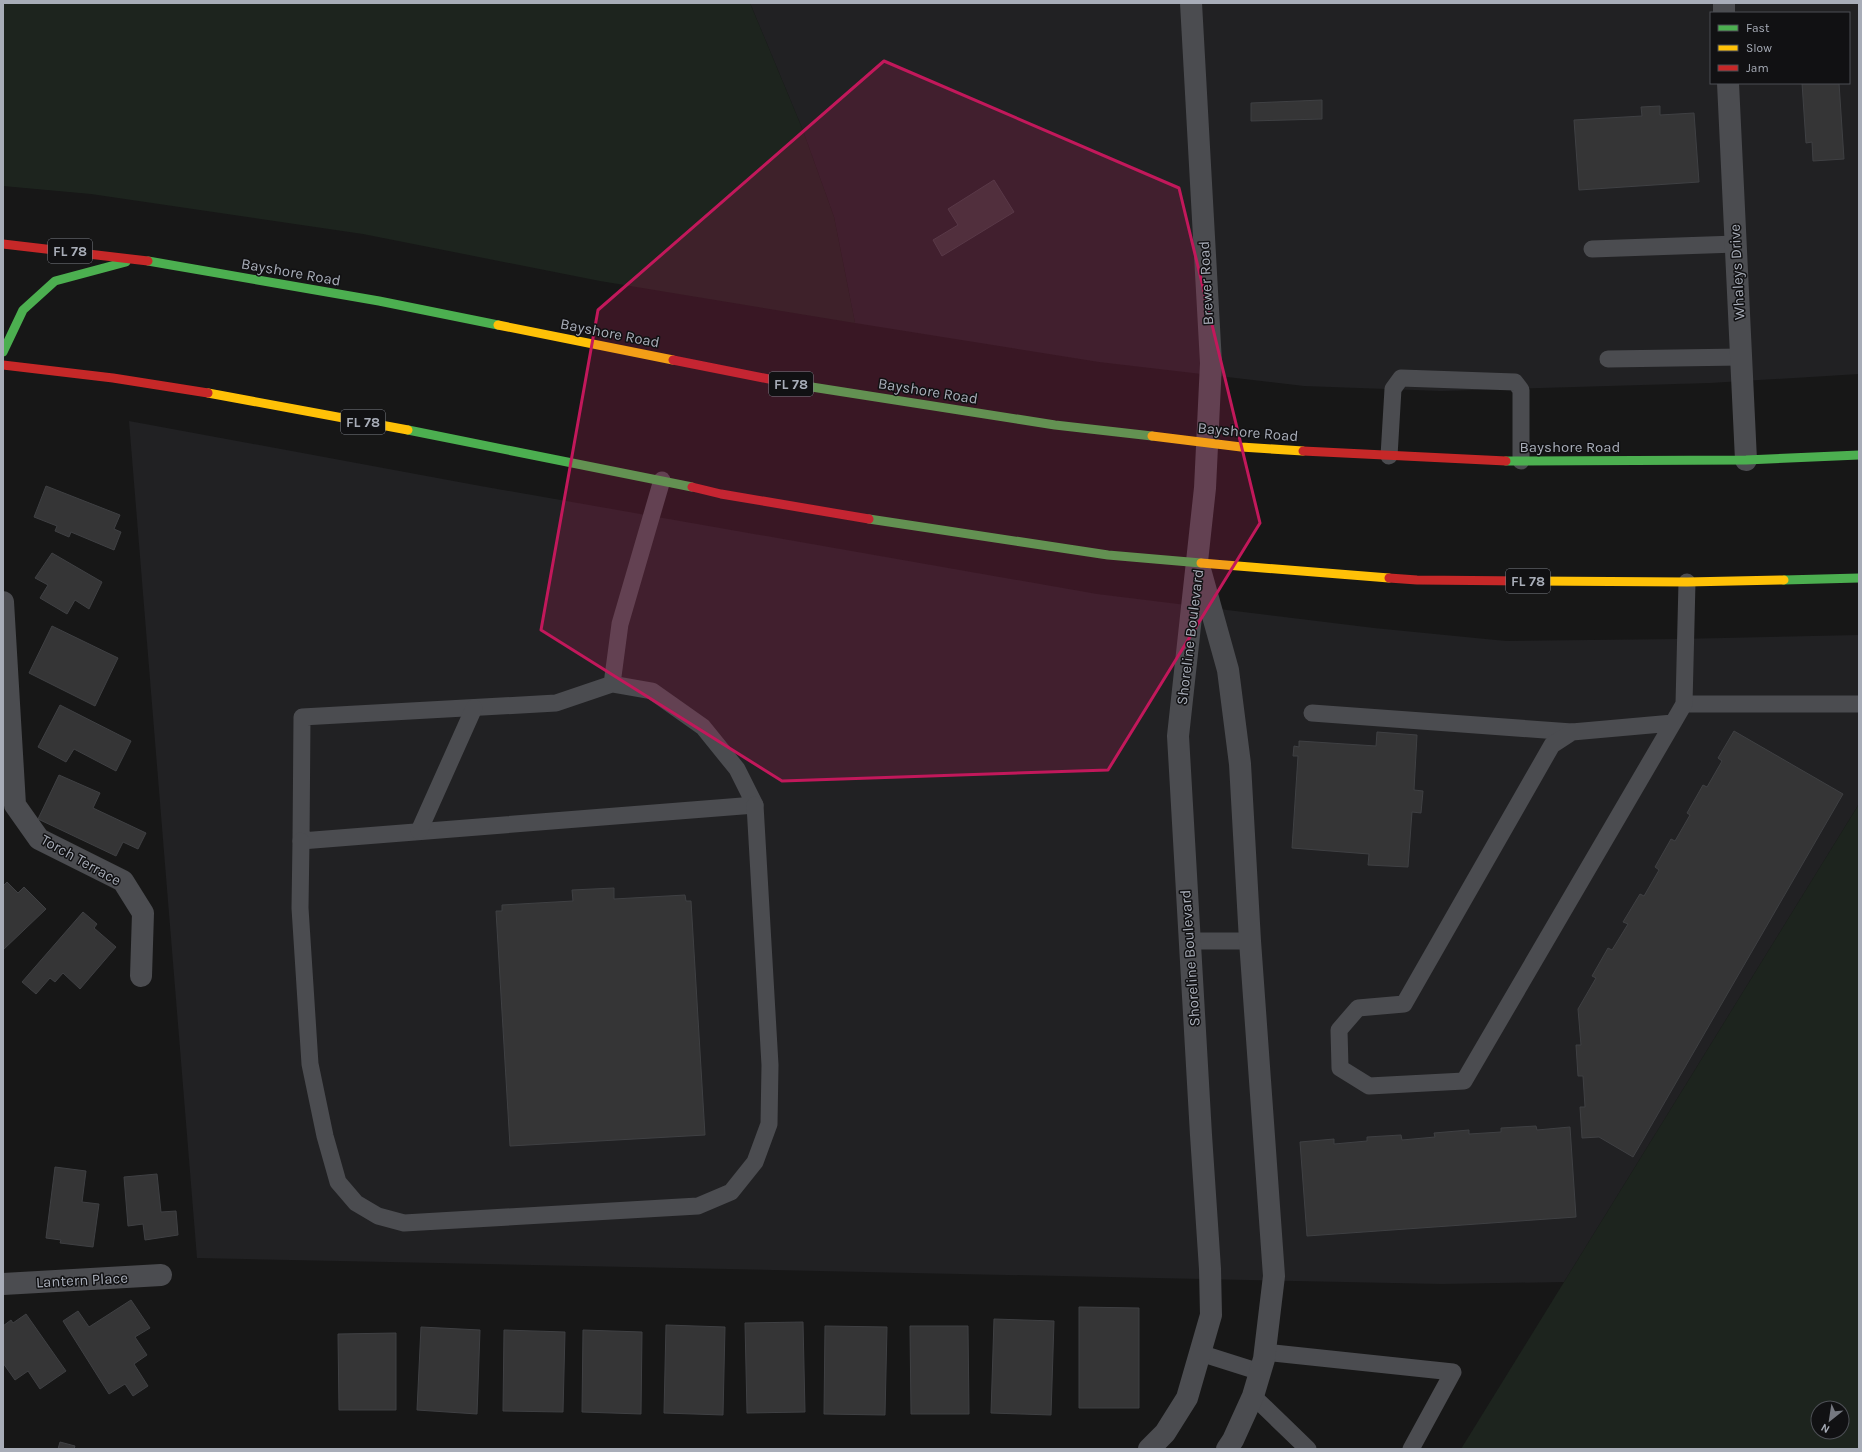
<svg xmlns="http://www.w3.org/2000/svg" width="1862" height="1452" viewBox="0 0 1862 1452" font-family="Karla,sans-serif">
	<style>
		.built { fill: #212123; fill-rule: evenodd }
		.green { fill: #1d241e; fill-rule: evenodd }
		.building { fill: #353536; stroke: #3f4043 }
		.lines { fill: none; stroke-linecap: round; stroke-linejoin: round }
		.lane { stroke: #4b4c50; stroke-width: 17 }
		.street { stroke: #4b4c50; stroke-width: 22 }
		.fast { stroke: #4caf50; stroke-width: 9 }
		.slow { stroke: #ffc107; stroke-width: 9 }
		.jam { stroke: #c62828; stroke-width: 9 }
		.marked { fill: #c2185b; fill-opacity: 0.2; stroke: #c2185b; stroke-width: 3; stroke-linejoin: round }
		.labels { text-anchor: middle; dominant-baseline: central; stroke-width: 3; stroke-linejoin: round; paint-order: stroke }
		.shield { fill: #111113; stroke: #7b7e86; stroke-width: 1 }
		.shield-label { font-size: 14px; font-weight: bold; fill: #a8adb8 }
		.street-label { font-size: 15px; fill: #a8adb8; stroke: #111113 }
	</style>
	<rect width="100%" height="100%" fill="#171717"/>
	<g class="built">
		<path d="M750,3H1859V374L1710,383L1441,391L1304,386L1099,362L855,323L834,217L802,128ZM1711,13H1849V83H1711Z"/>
		<polygon points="129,421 475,485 1097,594 1374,628 1506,641 1678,639 1859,635 1859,804 1564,1282 1442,1284 197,1258"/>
	</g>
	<g class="green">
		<polygon points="3,3 750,3 802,128 834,217 855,323 600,281 363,234 91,194 3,186"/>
		<path d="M1859,804V1449H1461ZM1818,1408H1842V1432H1818Z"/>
	</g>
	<g class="building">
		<polygon points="1802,83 1839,83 1844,159 1813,161 1812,142 1806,143"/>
		<polygon points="1322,100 1322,119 1251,121 1251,103"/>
		<polygon points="1660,106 1660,115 1694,113 1699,182 1579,190 1574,120 1642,116 1641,107"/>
		<polygon points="994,180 1014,212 942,256 933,240 958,225 948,209"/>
		<polygon points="46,486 120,515 114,529 121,532 114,550 71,532 69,537 55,531 57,526 34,517"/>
		<polygon points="52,553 102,582 89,609 75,600 67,614 40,598 48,585 35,578"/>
		<polygon points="52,626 118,658 95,706 29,673"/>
		<polygon points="60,705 131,741 116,771 74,749 66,762 38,747"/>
		<polygon points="1734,731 1843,794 1633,1157 1599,1137 1582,1138 1580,1107 1585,1107 1583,1076 1578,1076 1576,1045 1581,1045 1578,1009 1596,978 1592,976 1608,948 1612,950 1628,924 1623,922 1640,894 1644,896 1659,870 1655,867 1671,839 1675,841 1690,815 1687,813 1703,785 1707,787 1722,761 1718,758"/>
		<polygon points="1377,732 1417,735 1414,790 1423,791 1421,813 1412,812 1408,867 1368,865 1369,854 1292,848 1298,756 1293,756 1294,746 1299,747 1299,741 1376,746"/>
		<polygon points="59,775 100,793 93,808 146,833 138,849 123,842 116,856 38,819"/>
		<polygon points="7,882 18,893 24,887 46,909 3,950 3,886"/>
		<polygon points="614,888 614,899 685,895 686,901 691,901 705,1135 510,1146 496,911 502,911 502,905 573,901 572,890"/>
		<polygon points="83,912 97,924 94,928 116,947 80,989 63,973 55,982 50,978 36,994 22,982"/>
		<polygon points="1536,1126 1537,1130 1570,1127 1576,1217 1307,1236 1300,1142 1334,1139 1334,1144 1367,1141 1367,1137 1401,1135 1402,1140 1435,1137 1434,1133 1469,1130 1469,1134 1501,1132 1501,1128"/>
		<polygon points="55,1167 86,1171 82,1202 99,1204 93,1247 60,1243 61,1240 46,1238"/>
		<polygon points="157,1174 161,1212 176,1211 178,1235 145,1240 143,1224 128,1226 124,1177"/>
		<polygon points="131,1300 150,1328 135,1337 147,1355 134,1364 148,1386 133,1396 125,1384 109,1394 63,1321 78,1311 89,1327"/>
		<polygon points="1079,1307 1139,1308 1139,1408 1079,1408"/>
		<polygon points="26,1314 66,1371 40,1389 28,1371 15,1380 3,1363 3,1326 11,1320 13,1323"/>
		<polygon points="994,1319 1054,1321 1051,1415 991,1413"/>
		<polygon points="803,1322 805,1412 747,1413 745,1323"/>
		<polygon points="666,1325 725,1327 723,1415 664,1413"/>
		<polygon points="825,1326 887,1327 885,1415 824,1414"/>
		<polygon points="910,1326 968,1326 969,1414 911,1414"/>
		<polygon points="421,1327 480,1330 477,1414 417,1410"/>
		<polygon points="504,1330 565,1332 563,1412 503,1411"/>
		<polygon points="583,1330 642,1332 641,1414 582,1412"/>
		<polygon points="396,1333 396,1410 339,1410 338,1334"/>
		<polygon points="60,1442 75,1446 74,1449 58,1449"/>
	</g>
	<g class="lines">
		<g class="lane">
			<polyline points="1592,249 1736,244"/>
			<polyline points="1608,359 1741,357"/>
			<polyline points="1389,456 1393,389 1401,378 1515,382 1521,390 1521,461"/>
			<polyline points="612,684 652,691 703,727 737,769 755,805 301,841 302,717 556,703 612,684 620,624 662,480"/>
			<polyline points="1684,704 1859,704"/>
			<polyline points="1312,713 1572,732"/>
			<polyline points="1673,723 1572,732 1552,745 1404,1004 1358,1008 1339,1030 1340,1068 1369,1086 1464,1081 1673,723 1684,704 1687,582"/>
			<polyline points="419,831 474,708"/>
			<polyline points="301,841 300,908 310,1064 325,1136 338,1182 356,1203 378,1216 404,1223 698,1206 731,1192 755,1162 769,1124 770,1065 755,805"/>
			<polyline points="1190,941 1250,941"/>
			<polyline points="1264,1352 1453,1372 1411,1449"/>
			<polyline points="1200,1353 1260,1372"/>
			<polyline points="1253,1396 1308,1449"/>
		</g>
		<g class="street">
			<polyline points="1724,3 1724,13"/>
			<polyline points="1728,83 1746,460"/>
			<polyline points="1201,573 1228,670 1240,764 1250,941 1274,1276 1264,1359 1253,1396 1233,1440 1227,1449"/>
			<polyline points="3,602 15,805 39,839 123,881 143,913 141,976"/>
			<polyline points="3,1284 161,1275"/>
			<polyline points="1149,1449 1165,1433 1187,1398 1211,1315 1210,1269 1201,1135 1178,736 1205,488 1211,363 1191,3"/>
		</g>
		<g class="fast">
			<polyline points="148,261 379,301 498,325"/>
			<polyline points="3,352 23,310 55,281 126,262"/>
			<polyline points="799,385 1055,425 1152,436"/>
			<polyline points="408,430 692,487"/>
			<polyline points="1506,461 1746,460 1859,455"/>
			<polyline points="869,519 1108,555 1201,563"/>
			<polyline points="1784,580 1859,578"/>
		</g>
		<g class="slow">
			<polyline points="498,325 673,360"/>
			<polyline points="208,393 408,430"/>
			<polyline points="1152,436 1241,447 1303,451"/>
			<polyline points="1201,563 1389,578"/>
			<polyline points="1533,581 1687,582 1784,580"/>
		</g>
		<g class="jam">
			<polyline points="3,244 148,261"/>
			<polyline points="673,360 799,385"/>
			<polyline points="3,365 113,378 208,393"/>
			<polyline points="1303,451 1506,461"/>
			<polyline points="692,487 721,494 869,519"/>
			<polyline points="1389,578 1417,580 1533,581"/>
		</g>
	</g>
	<path class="marked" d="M884,61L1179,188L1260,523L1108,770L782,781L541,630L598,310Z"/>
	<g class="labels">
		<g class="shield">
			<rect x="48" y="239" width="44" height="24" rx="3"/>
			<rect x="769" y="372" width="44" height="24" rx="3"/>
			<rect x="341" y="410" width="44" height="24" rx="3"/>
			<rect x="1506" y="569" width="44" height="24" rx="3"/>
		</g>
		<g class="shield-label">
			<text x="70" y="251">FL 78</text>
			<text x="791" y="384">FL 78</text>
			<text x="363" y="422">FL 78</text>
			<text x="1528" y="581">FL 78</text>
		</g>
		<g class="street-label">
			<text transform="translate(291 272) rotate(10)">Bayshore Road</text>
			<text transform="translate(1737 272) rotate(-93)">Whaleys Drive</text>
			<text transform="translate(1206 283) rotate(-93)">Brewer Road</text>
			<text transform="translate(610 333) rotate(11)">Bayshore Road</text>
			<text transform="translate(928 391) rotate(9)">Bayshore Road</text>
			<text transform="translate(1248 432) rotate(5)">Bayshore Road</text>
			<text x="1570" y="447">Bayshore Road</text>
			<text transform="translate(1190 637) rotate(-83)">Shoreline Boulevard</text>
			<text transform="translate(81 860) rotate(29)">Torch Terrace</text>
			<text transform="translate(1190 958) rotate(-94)">Shoreline Boulevard</text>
			<text transform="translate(82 1280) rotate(-3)">Lantern Place</text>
		</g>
	</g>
	<rect width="1862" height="1452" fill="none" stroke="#a8adb8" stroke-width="8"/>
	<rect x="1710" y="12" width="140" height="72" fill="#111113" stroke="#4d4f55"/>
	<rect x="1718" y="25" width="20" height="6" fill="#4caf50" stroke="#4d4f55"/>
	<text x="1746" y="32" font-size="12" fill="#a8adb8">Fast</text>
	<rect x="1718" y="45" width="20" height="6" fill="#ffc107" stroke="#4d4f55"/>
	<text x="1746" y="52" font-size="12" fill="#a8adb8">Slow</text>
	<rect x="1718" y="65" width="20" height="6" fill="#c62828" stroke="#4d4f55"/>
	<text x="1746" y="72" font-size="12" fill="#a8adb8">Jam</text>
	<g transform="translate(1830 1420) rotate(210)"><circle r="19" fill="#111113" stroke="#4d4f55"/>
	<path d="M0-3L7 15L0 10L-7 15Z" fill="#757880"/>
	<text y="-6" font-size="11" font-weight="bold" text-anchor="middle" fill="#a8adb8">N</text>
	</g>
</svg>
